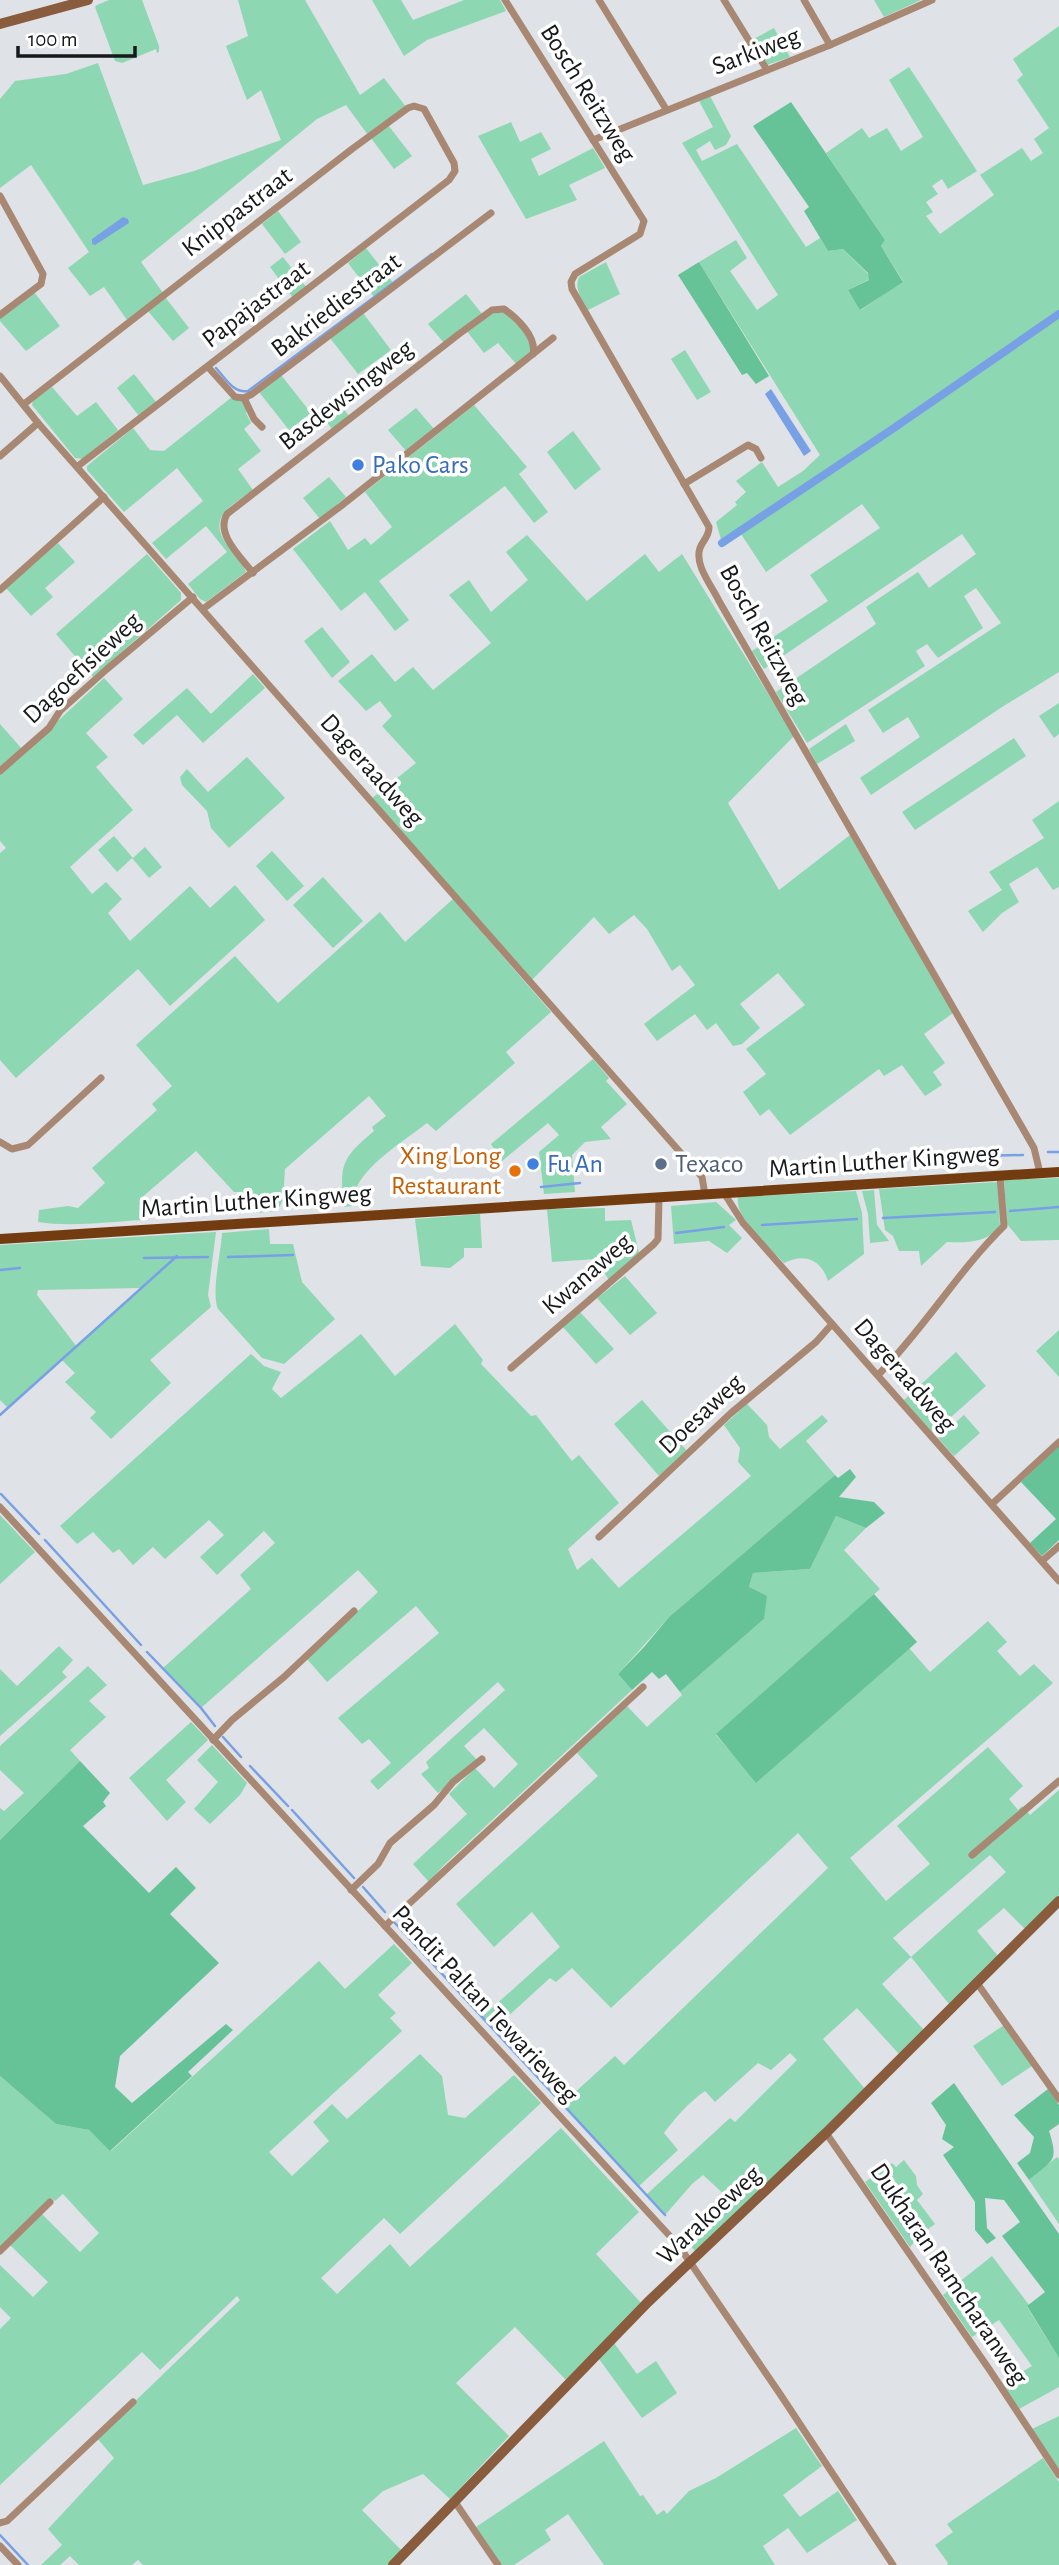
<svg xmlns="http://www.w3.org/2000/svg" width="1059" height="2565" viewBox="0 0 1059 2565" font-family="'Alegreya Sans',sans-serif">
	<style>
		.green { fill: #8ed7b3; fill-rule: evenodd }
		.forest { fill: #66c398 }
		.water { fill: #78a0e5 }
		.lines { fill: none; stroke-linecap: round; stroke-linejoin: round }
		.stream { stroke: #78a0e5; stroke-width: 2.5 }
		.canal { stroke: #78a0e5; stroke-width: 8 }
		.street { stroke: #a88873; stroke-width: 7 }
		.secondary { stroke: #895c3d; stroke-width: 10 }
		.primary { stroke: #733c10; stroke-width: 10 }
		.shop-dot { fill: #3f7fe0; stroke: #fff; stroke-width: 2.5 }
		.service-dot { fill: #5c6f8a; stroke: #fff; stroke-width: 2.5 }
		.food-dot { fill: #e8710a; stroke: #fff; stroke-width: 2.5 }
		.labels { text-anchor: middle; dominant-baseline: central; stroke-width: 7; stroke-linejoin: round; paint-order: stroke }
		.street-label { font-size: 26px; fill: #171819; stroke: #fff }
		.shop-label { font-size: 26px; fill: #366cbe; stroke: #fff; text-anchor: start }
		.food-label { font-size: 26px; fill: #c56008; stroke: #fff; text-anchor: end }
		.service-label { font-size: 26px; fill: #4e5e75; stroke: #fff; text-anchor: start }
	</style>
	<rect width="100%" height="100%" fill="#dfe2e6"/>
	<g class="green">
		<polygon points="109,0 142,0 159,46 159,52 157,53 156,49 122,63 115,61 95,7 97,5"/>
		<polygon points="238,0 305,0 360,95 384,78 406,107 368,135 346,105 317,119 141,262 163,293 127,320 104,287 90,296 68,268 89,252 31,165 0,188 0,99 15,81 66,74 98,63 143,185 194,171 281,140 261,90 247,100 226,46 248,36"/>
		<polygon points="372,0 401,0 413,20 464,0 500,0 506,11 427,40 404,56"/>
		<polygon points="874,0 921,0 884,17"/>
		<polygon points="1059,26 1059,672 1002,707 871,795 860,778 920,737 908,717 883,733 868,710 1001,623 976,588 964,596 983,628 938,658 927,644 916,651 925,666 807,743 776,692 876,624 866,607 918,572 929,588 976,554 962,534 764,669 752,651 828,601 810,575 880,528 862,504 766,572 739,531 722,543 716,522 737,505 735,502 746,492 736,481 762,462 778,487 803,471 820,455 699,262 736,240 747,258 730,271 757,310 778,295 682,143 713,127 699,101 710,96 731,136 726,145 715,150 710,141 696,150 702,161 737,144 806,247 820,238 828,251 843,249 868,274 870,279 848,290 861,310 903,281 881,246 885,240 826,153 862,128 869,138 887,128 901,151 923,137 889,80 909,67 977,171 948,189 942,179 932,186 938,194 926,202 933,212 926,216 940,234 994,195 980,175 1022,148 1031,161 1043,153 1034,139 1049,128 1017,80 1023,75 1013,59"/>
		<polygon points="774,28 790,57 767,65 752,40"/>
		<polygon points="511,122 520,142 541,132 551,149 531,159 539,176 593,148 605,168 569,185 577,200 526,219 478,136"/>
		<polygon points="388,125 412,156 394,169 371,138"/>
		<polygon points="278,211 301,242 285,254 262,224"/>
		<polygon points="366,248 394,284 375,298 348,263"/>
		<polygon points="283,257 307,288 293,298 270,267"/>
		<path d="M606,262L620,294L588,310C582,298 574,290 579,277Z"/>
		<polygon points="34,292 60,326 26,351 0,321 0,318"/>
		<polygon points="466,294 483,315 444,343 428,324"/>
		<polygon points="165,297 189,328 173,341 148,311"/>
		<path d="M499,311C516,317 527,334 532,351L517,365L498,343L484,353L466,330L488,315Z"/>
		<polygon points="363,313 391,350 358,374 330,338"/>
		<polygon points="685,350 711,392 697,400 671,359"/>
		<polygon points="134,374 156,402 139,416 117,388"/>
		<polygon points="281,375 311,413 289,430 259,392"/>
		<polygon points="52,387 77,416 96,402 118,430 83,459 75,458 32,405 33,400"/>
		<polygon points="334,396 349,416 332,429 317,409"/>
		<path d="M232,397L245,402L248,409L246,413L251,423L244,429L261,451L238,469L253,490C229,508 205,517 230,549C236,556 243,563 246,572L206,602L200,599L188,584L227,552L206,526L166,559L152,543L203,501L177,468L124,512L87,470V466L133,428L150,450L164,451Z"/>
		<polygon points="474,405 527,467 519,474 548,512 534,523 505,486 379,581 409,620 395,631 365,592 341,611 293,549 330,521 348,550 365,538 371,545 392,527 365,492"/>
		<polygon points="416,408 435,430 407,452 388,430"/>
		<polygon points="573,431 601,469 575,490 547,452"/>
		<polygon points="329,477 346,497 320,519 303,498"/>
		<polygon points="527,535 587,601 645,554 659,572 682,554 794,736 728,803 779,890 850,835 953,1013 924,1034 945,1063 933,1072 942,1085 925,1096 902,1065 884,1076 879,1069 790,1135 769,1109 760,1116 743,1092 766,1074 746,1049 805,1005 778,973 740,1004 760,1028 742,1044 733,1046 716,1023 707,1030 695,1014 657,1041 644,1024 695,985 680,965 672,971 647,929 634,915 609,934 594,917 532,980 371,799 416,763 382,726 392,716 380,701 366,711 338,681 372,654 395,682 413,667 433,690 491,643 449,595 469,580 491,612 528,580 506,552"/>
		<polygon points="58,543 75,562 45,588 53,597 31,616 6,588"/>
		<polygon points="147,554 181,593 181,600 93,677 56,634"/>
		<polygon points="322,627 350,662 332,678 304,641"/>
		<polygon points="253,674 265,688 203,743 177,715 143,745 133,735 187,688 211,714"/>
		<polygon points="104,678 123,699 86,733 108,757 96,767 133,810 70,867 92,894 106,882 122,899 108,913 130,941 190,886 210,908 235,885 265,920 170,1006 138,969 16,1078 0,1060 0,853 6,848 0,841 0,775"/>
		<polygon points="1059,703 1059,734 1054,738 1039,716"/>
		<polygon points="0,724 22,749 0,768"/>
		<polygon points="846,724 855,741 817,764 809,749"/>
		<polygon points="1014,738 1026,756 915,830 902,812"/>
		<polygon points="247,757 285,798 229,848 211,828 207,811 182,785 180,777 187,769 208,792"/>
		<polygon points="1059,801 1059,887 1053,890 1037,867 1009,884 1019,902 1002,913 983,932 968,911 1002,890 989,872 1044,838 1032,820"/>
		<polygon points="114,836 133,858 145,847 162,867 149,878 132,858 117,872 98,850"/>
		<polygon points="272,851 304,886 287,901 256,866"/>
		<polygon points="323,877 363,921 333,948 293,905"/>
		<path d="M453,899L551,1012L506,1052L515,1063L436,1131L427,1123C402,1143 351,1172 352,1206L344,1207C339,1164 342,1158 374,1131L372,1127L386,1116L369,1096L285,1169L283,1200L277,1211L256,1213V1202L247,1201L242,1192H234L196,1151L140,1199L142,1220C108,1222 69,1227 38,1222L39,1210L68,1206L78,1208L105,1183L92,1168L157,1110L152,1104L172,1086L136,1045L235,956L278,1003L380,912L405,942Z"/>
		<polygon points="593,1059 609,1078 606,1081 627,1104 601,1127 611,1139 585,1142 572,1155 575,1192 544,1194 539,1152 559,1135 548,1123 502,1161 491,1144"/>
		<polygon points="1059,1178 1059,1240 1021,1241 1007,1224 1004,1180"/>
		<path d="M998,1182L1000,1227C986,1243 966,1243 947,1242L921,1266L919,1251H899L893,1236L885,1230L879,1189Z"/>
		<polygon points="874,1190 877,1225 889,1241 870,1243 868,1214 862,1191"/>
		<path d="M856,1191L862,1213L864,1254L828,1281C821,1259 804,1253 784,1263C770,1248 734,1218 738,1197Z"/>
		<polygon points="716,1202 736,1220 729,1225 742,1238 727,1253 709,1241 674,1244 671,1206"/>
		<polygon points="605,1208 605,1221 631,1220 639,1253 609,1280 596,1259 552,1262 547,1209"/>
		<polygon points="480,1214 482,1248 464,1248 464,1257 450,1268 421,1266 415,1219"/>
		<path d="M269,1229L270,1244H293L302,1282L335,1319L284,1364L262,1358L218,1309C211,1293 221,1253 222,1233Z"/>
		<path d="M216,1232L208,1295L211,1307L150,1360L171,1383L111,1439L90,1418L96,1412L65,1382L75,1373L62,1360L8,1408L0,1400V1245ZM141,1288L77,1347L37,1295L38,1290Z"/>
		<polygon points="625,1276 657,1313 630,1335 597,1298"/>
		<polygon points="580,1312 614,1349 596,1364 563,1327"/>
		<polygon points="455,1324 483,1360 481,1364 531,1416 536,1415 572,1461 579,1455 619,1503 568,1549 577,1570 592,1558 619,1588 751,1476 738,1462 740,1448 724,1425 747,1404 767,1425 769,1437 780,1449 822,1415 828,1421 806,1441 835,1475 669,1617 618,1674 632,1690 444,1865 429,1882 413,1864 467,1814 449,1794 475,1768 494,1788 518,1764 484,1728 464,1746 477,1760 438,1793 421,1774 429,1768 426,1762 505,1690 498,1682 378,1790 370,1781 391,1763 369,1739 362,1744 338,1718 439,1633 416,1606 327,1682 307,1659 378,1592 358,1570 201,1708 163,1668 251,1589 240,1575 275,1543 264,1531 217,1575 200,1557 224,1535 209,1520 165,1559 153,1547 133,1565 119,1549 113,1553 93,1532 77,1544 60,1526 251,1354 264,1366 281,1372 272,1389 281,1398 361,1334 395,1376"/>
		<polygon points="1059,1330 1059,1377 1036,1351"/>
		<polygon points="956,1352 986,1386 933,1433 904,1400"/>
		<polygon points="642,1400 687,1451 659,1476 614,1424"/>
		<polygon points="964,1415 980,1433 954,1456 938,1438"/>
		<polygon points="0,1515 35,1552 0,1584"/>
		<path d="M836,1516L866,1528L844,1550L880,1589L716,1735L757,1782L909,1648L930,1672L988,1621L1007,1642L997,1651L1020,1676L1034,1664L1053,1683L850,1858L886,1901L930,1864L897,1826L988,1747L1023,1786L1009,1799L1018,1810L1022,1806L1030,1815L1059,1790V1895L1025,1929L1004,1908L977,1931L998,1956L949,2004L911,1957L882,1984L924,2030L899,2054L857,2008L823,2039L865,2089L701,2250L695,2251L682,2237L726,2196L703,2175L692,2184L665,2215L646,2195L730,2118L735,2122L797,2060L790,2053L771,2070L758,2063L715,2102L705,2091C688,2103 676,2117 664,2133L678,2150L638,2187L562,2104L615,2056L624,2065L828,1868L798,1833L611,2008L572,1968L556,1982L550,1978L494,2029L482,2017L560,1947L532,1912L494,1947L456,1904L598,1776L577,1753L627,1706L647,1727L682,1695L680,1692L764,1619L749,1587L753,1573L810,1569ZM990,1855L1006,1872L911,1957L893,1938Z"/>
		<polygon points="59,1646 73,1660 62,1672 67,1677 0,1736 0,1669 17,1686"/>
		<polygon points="88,1666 107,1685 89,1701 106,1717 70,1750 80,1761 0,1840 0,1808 4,1811 24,1793 0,1770 0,1746"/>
		<polygon points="191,1722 208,1740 166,1780 186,1802 167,1821 129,1778"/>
		<polygon points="212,1745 247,1783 240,1795 210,1824 194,1809 218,1782 197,1760"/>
		<polygon points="394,1944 412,1963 378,1995 396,2013 390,2018 402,2031 269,2152 292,2176 329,2141 313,2122 332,2104 347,2119 420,2054 442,2076 448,2115 465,2118 514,2075 541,2103 400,2234 384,2218 321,2278 337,2294 390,2244 410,2267 561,2128 639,2212 596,2254 642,2304 567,2381 515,2327 456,2383 509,2436 450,2499 423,2474 383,2491 362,2510 402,2551 388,2565 143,2565 138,2560 132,2565 79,2565 70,2556 60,2565 41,2565 62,2545 48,2529 114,2458 97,2438 240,2300 237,2296 160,2370 142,2352 0,2485 0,2329 11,2318 0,2307 0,2265 33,2297 48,2282 10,2245 42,2214 80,2252 99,2233 63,2194 55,2201 51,2198 0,2247 0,2076 56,2124 89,2130 111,2151 319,1961 345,1989"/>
		<polygon points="1004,2025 1032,2066 1002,2086 973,2046"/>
		<polygon points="1057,2157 1059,2159 1059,2224 1029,2180"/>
		<polygon points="904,2160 916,2176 917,2185 923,2194 917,2200 935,2224 923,2233 923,2223 899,2221 911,2238 917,2239 910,2247 865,2182 892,2163 896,2167"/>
		<polygon points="992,2256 1029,2305 1027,2307 1059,2358 1059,2387 1019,2409 1002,2383 1032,2366 999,2320 972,2337 943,2295"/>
		<polygon points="614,2343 637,2374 656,2361 677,2393 642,2418 599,2359"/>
		<polygon points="1059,2416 1059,2469 1032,2429"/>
		<polygon points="796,2428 822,2466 783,2495 800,2517 838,2491 857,2520 807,2553 788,2528 763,2546 775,2565 604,2565 568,2514 545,2530 551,2540 514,2565 502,2565 476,2527 604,2441 640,2496 643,2495 657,2515 664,2510 667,2514 689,2491 716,2478"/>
		<polygon points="1043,2458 1059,2482 1059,2565 947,2565 948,2563 935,2545 953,2532 947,2524"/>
	</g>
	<g class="forest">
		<polygon points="791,102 885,240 881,246 903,282 860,310 848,290 869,280 868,273 843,249 828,251 804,211 809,207 753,126"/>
		<polygon points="699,262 769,376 756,384 747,373 742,375 678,275"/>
		<polygon points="1059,1446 1059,1540 1042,1556 1030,1543 1056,1519 1021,1482"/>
		<polygon points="850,1469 856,1477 839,1497 874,1502 885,1513 866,1528 836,1516 810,1569 753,1573 749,1587 767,1596 764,1619 680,1692 666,1674 659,1679 652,1672 632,1690 618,1674 644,1647 669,1617 835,1475 838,1478"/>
		<polygon points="874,1594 917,1642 756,1783 716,1734"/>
		<polygon points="80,1761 110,1793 103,1802 106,1806 83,1826 149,1893 176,1867 196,1888 170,1914 219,1963 120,2056 115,2087 132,2103 226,2024 233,2030 188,2072 192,2076 110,2151 89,2130 56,2124 0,2076 0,1840"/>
		<polygon points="954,2083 1059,2234 1059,2358 1027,2306 1045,2292 1002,2236 1020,2222 1004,2200 985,2198 987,2228 996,2238 987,2244 975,2230 975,2202 943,2155 954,2147 942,2139 946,2125 931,2103"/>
		<path d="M1048,2089L1059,2105V2124L1049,2131C1059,2162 1053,2160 1029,2180L1017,2163L1030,2153L1034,2137L1014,2115Z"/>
	</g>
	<g class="water">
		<polygon points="123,217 128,219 129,223 95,245 92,244 92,239"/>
		<polygon points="771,389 811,451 804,456 765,394"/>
		<polygon points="913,2212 923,2223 923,2233 917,2239 911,2238 899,2221 900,2217"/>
	</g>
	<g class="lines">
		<g class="stream">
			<path d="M216,368C225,378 234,394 248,391L432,254"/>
			<polyline points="1048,1152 1059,1152"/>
			<polyline points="934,1157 1023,1155"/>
			<polyline points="877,1160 917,1158"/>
			<polyline points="541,1187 580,1183"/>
			<polyline points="319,1202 334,1199"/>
			<polyline points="246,1203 277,1203"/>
			<polyline points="1010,1211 1059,1207"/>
			<polyline points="883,1218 995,1212"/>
			<polyline points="762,1225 857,1219"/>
			<polyline points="676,1233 724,1227"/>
			<polyline points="228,1257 293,1255"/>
			<polyline points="144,1258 208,1257"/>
			<polyline points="0,1270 20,1268"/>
			<polyline points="0,1415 177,1256"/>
			<polyline points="1,1494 39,1534"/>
			<polyline points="45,1540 141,1645"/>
			<polyline points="147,1652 201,1708 215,1726"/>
			<polyline points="223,1737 241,1757"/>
			<polyline points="250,1766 288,1806"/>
			<polyline points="292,1810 354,1878"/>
			<polyline points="363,1887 385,1912"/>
			<polyline points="395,1923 665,2215"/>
			<polyline points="0,2535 28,2565"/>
		</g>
		<polyline class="canal" points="722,543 891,430 1059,314"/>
		<g class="street">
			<path d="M505,0L644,221L640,234L575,274L571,282L572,289L709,527C709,537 703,540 700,548C694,565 712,586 719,601L1034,1148L1040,1173"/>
			<polyline points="599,0 666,109"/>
			<polyline points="724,0 767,70"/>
			<polyline points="804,0 830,45"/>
			<polyline points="593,140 830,45 932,0"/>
			<polyline points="0,196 43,274 41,284 0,315"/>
			<polyline points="208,367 235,397 244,398 252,394 491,213"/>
			<polyline points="0,376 38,423 702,1177 705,1195"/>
			<polyline points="244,398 254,419 262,427"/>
			<polyline points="24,404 352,149 408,108 414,106 424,109 454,163 455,171 449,180 78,466"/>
			<polyline points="0,456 38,423"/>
			<polyline points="684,484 748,445 756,449 761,458"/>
			<path d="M253,573C241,557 215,534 227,514L459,334L492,310L504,309C517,318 537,337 533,354"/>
			<polyline points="0,590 104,497"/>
			<polyline points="203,609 341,506 553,338"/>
			<polyline points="0,771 49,728 60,711 107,669 193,597"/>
			<polyline points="0,1142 12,1149 28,1145 101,1078"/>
			<polyline points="724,1193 743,1223 1059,1581"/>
			<polyline points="511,1368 654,1244 658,1239 659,1198"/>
			<path d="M878,1375C924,1329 958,1271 1004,1226L1000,1176"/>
			<polyline points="992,1504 1059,1442"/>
			<polyline points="0,1507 679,2246 780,2394 893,2565"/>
			<polyline points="599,1537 731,1413 816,1342 832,1324"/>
			<polyline points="1042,1561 1059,1546"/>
			<polyline points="213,1740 232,1720 284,1677 354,1611"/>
			<polyline points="972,1855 1059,1781"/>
			<polyline points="351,1890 378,1864 390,1843 434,1805 453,1782 482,1759"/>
			<polyline points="385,1926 643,1687"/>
			<polyline points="977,1983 1059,2099"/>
			<polyline points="826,2133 989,2369 1059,2475"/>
			<polyline points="0,2251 50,2202"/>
			<polyline points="455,2502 498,2565"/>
			<polyline points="0,2523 7,2521 133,2402"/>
			<polyline points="0,2546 18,2565"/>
		</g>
		<g class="secondary">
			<polyline points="0,24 88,0"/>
			<polyline points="393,2565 648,2302 826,2133 1059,1901"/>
		</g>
		<polyline class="primary" points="0,1239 1059,1172"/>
	</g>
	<g class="shop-dot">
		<circle cx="358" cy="465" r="7"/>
		<circle cx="533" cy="1164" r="7"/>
	</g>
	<circle class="service-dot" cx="661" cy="1164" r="7"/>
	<circle class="food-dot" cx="515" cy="1171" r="7"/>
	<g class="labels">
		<g class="street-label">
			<text transform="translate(756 51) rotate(-21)">Sarkiweg</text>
			<text transform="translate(588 93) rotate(58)">Bosch Reitzweg</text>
			<text transform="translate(237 212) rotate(-37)">Knippastraat</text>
			<text transform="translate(256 304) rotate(-37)">Papajastraat</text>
			<text transform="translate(336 305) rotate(-37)">Bakriediestraat</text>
			<text transform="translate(346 395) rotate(-38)">Basdewsingweg</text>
			<text transform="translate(764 635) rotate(61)">Bosch Reitzweg</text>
			<text transform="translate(82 668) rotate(-43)">Dagoefisieweg</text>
			<text transform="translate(372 770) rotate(48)">Dageraadweg</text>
			<text transform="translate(884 1161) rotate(-4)">Martin Luther Kingweg</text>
			<text transform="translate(256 1201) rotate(-4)">Martin Luther Kingweg</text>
			<text transform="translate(587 1274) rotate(-41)">Kwanaweg</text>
			<text transform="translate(905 1375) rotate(49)">Dageraadweg</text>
			<text transform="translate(701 1414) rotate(-43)">Doesaweg</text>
			<text transform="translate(485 2004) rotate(47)">Pandit Paltan Tewarieweg</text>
			<text transform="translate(709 2215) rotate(-43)">Warakoeweg</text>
			<text transform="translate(949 2274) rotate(56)">Dukharan Ramcharanweg</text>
		</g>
		<g class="shop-label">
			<text x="372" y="465">Pako Cars</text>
			<text x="547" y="1164">Fu An</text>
		</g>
		<g class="food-label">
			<text x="501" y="1156">Xing Long<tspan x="501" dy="30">Restaurant</tspan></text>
		</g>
		<g class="service-label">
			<text x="675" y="1164">Texaco</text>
		</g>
	</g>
	<path d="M18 46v10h117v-10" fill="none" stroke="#171819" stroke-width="3.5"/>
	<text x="28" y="46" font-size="21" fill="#171819" stroke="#ffffff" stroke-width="5" paint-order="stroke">100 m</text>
</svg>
